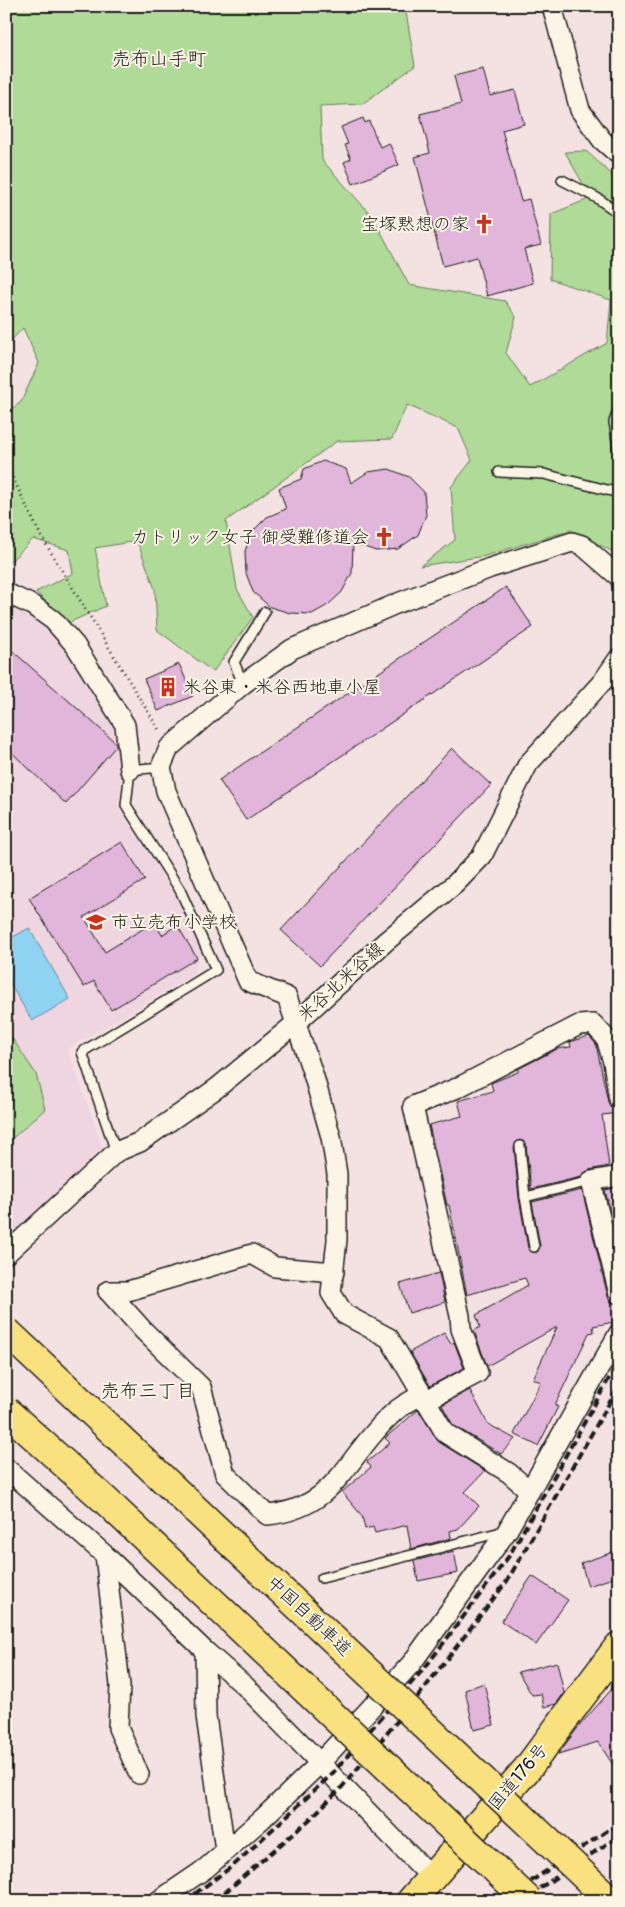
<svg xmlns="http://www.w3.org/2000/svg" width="625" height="1907" viewBox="0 0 625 1907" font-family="Pangolin,'Klee One',sans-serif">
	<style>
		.built { fill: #efd5e0 }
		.green { fill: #afda97; stroke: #667b5a }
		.water { fill: #90d2f1; stroke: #62899c }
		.building { fill: #e2b6db; stroke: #1c1c1c }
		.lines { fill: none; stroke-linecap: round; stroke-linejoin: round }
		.service-casing { stroke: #1c1c1c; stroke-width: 12 }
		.minor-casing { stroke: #1c1c1c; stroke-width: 22 }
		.trunk-casing { stroke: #1c1c1c; stroke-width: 31 }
		.path { stroke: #1c1c1c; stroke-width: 3; stroke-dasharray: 1 4; stroke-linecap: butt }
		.service { stroke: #fcf5e5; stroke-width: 9 }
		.minor { stroke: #fcf5e5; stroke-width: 19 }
		.trunk { stroke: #fae180; stroke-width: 28 }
		.rail { stroke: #1c1c1c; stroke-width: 4; stroke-dasharray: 8 4; stroke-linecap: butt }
		.motorway-bridge-casing { stroke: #1c1c1c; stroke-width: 31; stroke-linecap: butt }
		.motorway-bridge { stroke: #fae180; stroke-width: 28 }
		.labels { text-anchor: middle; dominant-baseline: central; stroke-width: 4; stroke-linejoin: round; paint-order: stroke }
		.poi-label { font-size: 18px; fill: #1c1c1c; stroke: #fcf5e5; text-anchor: end }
		.street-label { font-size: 18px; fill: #1c1c1c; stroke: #fcf5e5 }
		.neighbourhood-label { font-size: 19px; fill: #1c1c1c; stroke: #fcf5e5 }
	</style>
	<rect width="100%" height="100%" fill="#f4e2e2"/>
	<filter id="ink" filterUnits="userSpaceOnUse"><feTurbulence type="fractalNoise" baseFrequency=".02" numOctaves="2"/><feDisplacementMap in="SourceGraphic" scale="10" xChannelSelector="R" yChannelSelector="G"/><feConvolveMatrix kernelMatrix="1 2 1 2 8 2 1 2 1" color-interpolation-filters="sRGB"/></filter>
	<g filter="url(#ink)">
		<polygon class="built" points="6,603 46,624 69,649 120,727 124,747 118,806 172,891 201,953 193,975 68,1049 103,1148 6,1240"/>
		<g class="green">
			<polygon points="6,6 405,6 415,66 362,104 320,106 322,160 373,217 409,285 505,301 516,317 506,353 530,387 607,343 611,300 550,279 551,214 591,198 565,152 586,151 619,181 619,555 571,530 485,556 420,566 455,540 451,487 472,460 458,428 407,405 392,439 337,441 226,521 237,589 253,617 213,672 157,630 155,589 137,541 95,548 106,606 68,623 36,592 73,573 69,550 33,539 6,566 6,413 21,402 39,363 23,328 6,346"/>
			<polygon points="6,1029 36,1074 45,1109 6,1144"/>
		</g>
		<polygon class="water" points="29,928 70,999 32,1021 6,977 6,941"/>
		<g class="building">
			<polygon points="483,69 490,96 515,90 524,124 502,130 521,201 529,199 541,245 524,249 533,283 487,296 477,257 443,266 415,157 430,153 420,114 461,104 454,76"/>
			<polygon points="363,118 365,123 369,121 380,147 389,143 399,165 353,184 344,162 351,159 345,145 348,144 341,127"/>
			<polygon points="323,461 346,469 351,483 368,472 389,469 409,477 424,492 426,515 418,535 398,549 376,551 353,543 352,573 342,592 328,605 312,614 290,613 270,607 253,592 246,573 245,551 252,532 267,517 286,509 279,488 301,479 304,469"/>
			<polygon points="506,587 533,627 246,820 219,780"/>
			<polygon points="6,645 116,743 116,746 66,804 6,747"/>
			<polygon points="179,664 193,696 158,711 144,679"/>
			<polygon points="452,748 491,785 320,966 281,930"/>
			<polygon points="122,842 145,880 84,917 105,952 154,922 162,935 177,925 197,958 111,1010 94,981 84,987 29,898"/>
			<polygon points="589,1036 596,1044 608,1102 611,1107 619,1111 619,1113 602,1115 609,1166 589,1170 581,1177 531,1189 526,1145 523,1141 519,1140 514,1147 519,1198 528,1248 535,1253 538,1251 540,1246 532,1202 582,1190 608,1297 611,1302 619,1305 619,1321 593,1326 594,1332 589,1333 555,1405 558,1407 538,1446 514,1434 541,1382 533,1379 557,1327 487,1366 474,1331 480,1327 476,1315 528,1285 525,1278 467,1295 449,1205 447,1205 429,1125 462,1116 458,1101 493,1091 491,1083 518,1072 518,1069 557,1049 571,1047 570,1042"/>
			<polygon points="619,1187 619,1246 605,1190"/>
			<polygon points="439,1273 445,1302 409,1313 400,1284"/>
			<polygon points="444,1333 451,1344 454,1342 464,1368 430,1386 410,1352"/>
			<polygon points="470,1390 488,1424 515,1439 501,1454 453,1425 442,1405"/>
			<polygon points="418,1410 439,1442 485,1471 465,1492 479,1506 458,1529 450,1531 451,1538 411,1549 407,1525 375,1533 373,1527 365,1529 362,1516 342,1492 371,1467 367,1462 390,1443 385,1438"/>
			<polygon points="619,1550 619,1576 588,1586 581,1563"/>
			<polygon points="454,1551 458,1573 418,1581 414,1561"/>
			<polygon points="532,1576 568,1600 536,1645 501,1621"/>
			<polygon points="557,1662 564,1693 556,1704 544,1707 541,1694 532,1695 518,1672"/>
			<polygon points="619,1681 619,1774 598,1742 558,1754 580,1725"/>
			<polygon points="484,1683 494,1725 474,1730 465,1690"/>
		</g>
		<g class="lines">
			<defs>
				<g id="service">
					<polyline points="562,180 597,198 619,213"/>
					<polyline points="619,408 614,422 619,452"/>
					<polyline points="499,472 544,474 619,493"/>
					<polyline points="243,684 234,662 265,612"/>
					<polyline points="520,1146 525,1197 534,1247"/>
					<polyline points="116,1152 82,1052 216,970 180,890 126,805 130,770 161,767"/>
					<polyline points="525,1197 591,1181"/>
					<polyline points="322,1578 505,1531"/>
				</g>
				<g id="minor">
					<polyline points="552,6 580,110 602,140 619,155"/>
					<polyline points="6,593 32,605 53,620 75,645 125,725 130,770"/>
					<polyline points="619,1176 591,1181 619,1294"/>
					<polyline points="6,1254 116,1152 140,1142 217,1088 296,1023 385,942 455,884 482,856 528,764 603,681 619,658"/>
					<path d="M108,1291L143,1330L201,1387L225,1474L267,1515C337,1508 345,1458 390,1416C398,1407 411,1401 421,1395"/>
					<polyline points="108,1291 128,1291 252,1254 275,1267 334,1272"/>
					<polyline points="425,1401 478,1373 461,1329 460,1316 413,1106 457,1088 579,1025 593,1024 606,1038 613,1062 619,1100"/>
					<polyline points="6,1468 105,1555 205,1651 245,1686 431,1877"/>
					<polyline points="530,1491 509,1473 445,1433 389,1338 344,1314 331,1293 337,1240 337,1174 331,1137 314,1077 287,997 248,981 166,791 161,767 169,748 243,684 292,649 398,603 490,568 572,542 582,545 619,577"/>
					<polyline points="105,1555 120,1685 118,1728 139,1774"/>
					<polyline points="205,1651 206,1716 225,1850"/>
					<polyline points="158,1901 205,1869 262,1819 320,1763 411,1664 507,1531 619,1333"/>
				</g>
				<polyline id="trunk" points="411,1901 527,1769 619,1646"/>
			</defs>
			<use href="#service" class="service-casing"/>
			<use href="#minor" class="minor-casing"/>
			<use href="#trunk" class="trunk-casing"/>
			<polyline class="path" points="6,464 41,536 159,730"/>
			<use href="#service" class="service"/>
			<use href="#minor" class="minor"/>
			<use href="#trunk" class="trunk"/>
			<g class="rail">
				<polyline points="185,1901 234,1865 331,1775 427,1665 509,1556 619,1361"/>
				<polyline points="215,1901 309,1820 342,1787 420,1694 507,1581 619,1386"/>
				<polyline points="501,1901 619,1823"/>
				<polyline points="520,1901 619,1836"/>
			</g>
			<defs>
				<g id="motorway-bridge">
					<polyline points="6,1331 611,1901"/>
					<polyline points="6,1411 105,1500 529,1901"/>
				</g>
			</defs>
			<use href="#motorway-bridge" class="motorway-bridge-casing"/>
			<use href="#motorway-bridge" class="motorway-bridge"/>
		</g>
	</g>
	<defs>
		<symbol id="church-bare" viewBox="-9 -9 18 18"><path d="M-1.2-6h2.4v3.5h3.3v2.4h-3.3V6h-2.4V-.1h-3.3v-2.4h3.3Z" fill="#c8321e" stroke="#fcf5e5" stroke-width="2.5" paint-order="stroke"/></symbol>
		<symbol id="building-bare" viewBox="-9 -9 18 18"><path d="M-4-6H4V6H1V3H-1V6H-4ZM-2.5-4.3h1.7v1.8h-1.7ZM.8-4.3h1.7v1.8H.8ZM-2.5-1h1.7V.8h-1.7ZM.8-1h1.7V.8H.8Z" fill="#c8321e" stroke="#fcf5e5" stroke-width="2.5" paint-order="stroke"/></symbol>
		<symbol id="school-bare" viewBox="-9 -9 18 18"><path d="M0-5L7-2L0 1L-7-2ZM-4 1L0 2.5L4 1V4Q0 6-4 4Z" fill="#c8321e" stroke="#fcf5e5" stroke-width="2.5" paint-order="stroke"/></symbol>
	</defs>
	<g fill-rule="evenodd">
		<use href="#church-bare" x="470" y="210" width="28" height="28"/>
		<use href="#church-bare" x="370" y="523" width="28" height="28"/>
		<use href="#building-bare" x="154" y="673" width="28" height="28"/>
		<use href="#school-bare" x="82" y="908" width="28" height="28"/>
	</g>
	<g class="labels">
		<g class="poi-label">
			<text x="469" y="224">宝塚黙想の家</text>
			<text x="369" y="537">カトリック女子 御受難修道会</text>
			<text x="183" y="687" text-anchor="start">米谷東・米谷西地車小屋</text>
			<text x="111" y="922" text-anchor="start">市立売布小学校</text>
		</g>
		<g class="street-label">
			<text transform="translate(341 982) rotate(-42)">米谷北米谷線</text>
			<text transform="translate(309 1616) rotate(43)">中国自動車道</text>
			<text transform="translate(518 1777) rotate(-50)">国道176号</text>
		</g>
		<g class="neighbourhood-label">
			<text x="159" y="59">売布山手町</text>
			<text x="148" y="1391">売布三丁目</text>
		</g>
	</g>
	<rect width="625" height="1907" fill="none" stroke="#fcf5e5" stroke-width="25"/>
	<rect x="12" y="12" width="600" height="1882" fill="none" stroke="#1c1c1c" stroke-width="2" filter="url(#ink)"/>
</svg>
